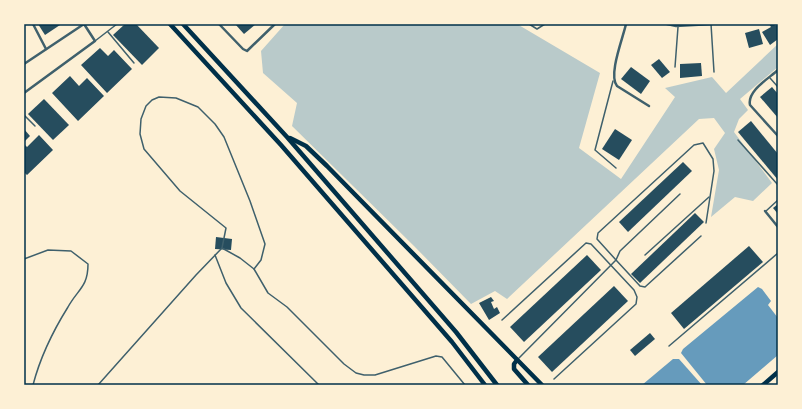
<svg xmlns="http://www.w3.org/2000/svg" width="802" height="409" viewBox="0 0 802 409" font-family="'Source Serif 4',serif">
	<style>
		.green { fill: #b9caca }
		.water { fill: #669bbc }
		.building { fill: #264d5e }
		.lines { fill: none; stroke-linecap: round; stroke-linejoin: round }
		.service { stroke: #3f606c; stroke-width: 1.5 }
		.minor { stroke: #3f606c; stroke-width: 2.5 }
		.trunk { stroke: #003049; stroke-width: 4.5 }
		.neatline { fill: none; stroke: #003049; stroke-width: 1.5 }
	</style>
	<rect width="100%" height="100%" fill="#fdf0d5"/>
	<polygon class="green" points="285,24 517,24 600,73 579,148 621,179 675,97 665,88 712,77 726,93 778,44 778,67 740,99 748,110 739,119 734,132 772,183 753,201 735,197 711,217 719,170 714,149 725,133 714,118 699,119 507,299 495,291 471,304 414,246 292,126 297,103 263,73 261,51"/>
	<g class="water">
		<polygon points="758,287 762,289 771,301 768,305 778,318 778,355 743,385 707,385 681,353 683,349"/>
		<polygon points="673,359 679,359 702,385 642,385"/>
	</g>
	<g class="building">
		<polygon points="38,24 60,24 60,25 45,35"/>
		<polygon points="125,24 136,24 159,48 142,65 113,35"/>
		<polygon points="235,24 256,24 244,34"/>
		<polygon points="769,24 778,26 778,39 770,45 762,32 771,27"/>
		<polygon points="759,29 763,44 749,48 745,33"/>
		<polygon points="100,48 108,56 114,50 132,69 107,93 81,65"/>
		<polygon points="659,59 670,72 662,78 651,65"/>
		<polygon points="701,63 702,76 680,78 680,64"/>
		<polygon points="631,67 650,81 641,94 621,79"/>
		<polygon points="70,76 79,86 87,78 104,96 78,121 52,93"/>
		<polygon points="772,87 778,94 778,118 760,97"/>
		<polygon points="44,99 69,125 53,140 28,114"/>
		<polygon points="751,121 778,154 778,180 738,132"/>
		<polygon points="24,129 30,136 24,142"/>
		<polygon points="615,129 632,140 619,160 602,149"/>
		<polygon points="39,135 53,150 27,175 24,172 24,146 25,145 27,147"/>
		<polygon points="683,162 692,171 628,232 619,222"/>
		<polygon points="778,204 778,214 773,208"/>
		<polygon points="695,213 704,222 640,283 631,274"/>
		<polygon points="216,237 232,239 231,250 215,249"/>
		<polygon points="749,246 763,262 684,329 671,313"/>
		<polygon points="587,255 601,270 524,342 510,327"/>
		<polygon points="614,286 628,301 552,372 538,357"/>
		<polygon points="491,297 494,301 491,302 494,309 497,307 500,313 489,320 479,303"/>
		<polygon points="650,333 655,339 635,356 630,350"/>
	</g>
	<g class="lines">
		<g class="service">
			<polyline points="529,24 537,29 545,24"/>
			<polyline points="711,24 714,72"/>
			<polyline points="108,32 134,63"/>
			<polyline points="95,41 117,24"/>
			<polyline points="675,67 678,27"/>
			<polyline points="770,78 778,87"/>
			<polyline points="613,81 595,150 616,168"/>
			<polyline points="24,115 35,126"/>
			<polyline points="738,140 778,185"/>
			<polyline points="680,194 620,251 616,260 640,286 645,287 701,236"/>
			<polyline points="766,211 778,200"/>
			<polyline points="222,248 240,258 254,269 268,293 287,307 344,364 356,373 364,375 375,375 436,356 442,357 465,385"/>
			<polyline points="215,255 226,283 241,308 319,385"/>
			<polyline points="645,255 709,197"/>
			<path d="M24,259L48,250L71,251L88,264C88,287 78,289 68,307C53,331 40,358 33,385"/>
			<polyline points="502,320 586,243 591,244 634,290 637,297 636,304 554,379"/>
			<polyline points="669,346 778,253"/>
			<polyline points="519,358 616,260 597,239 598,233 694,145 703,143 713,159 714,171 706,223"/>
			<polyline points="98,385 196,275 222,248 226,228 180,191 144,149 140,134 141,119 146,106 152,100 159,97 176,98 198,107 215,124 224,137 250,201 265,244 261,260 254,269"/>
		</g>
		<g class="minor">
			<polyline points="33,24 46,49"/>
			<polyline points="219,24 243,49 247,51 275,24"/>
			<path d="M626,24C623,38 608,75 617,86L649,106"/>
			<polyline points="667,24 676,26 712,24"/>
			<polyline points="24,64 84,24"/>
			<path d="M778,70C768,79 747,91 750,105L778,136"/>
			<polyline points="24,93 95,41 84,24"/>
			<polyline points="765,211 778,227"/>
		</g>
		<g class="trunk">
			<polyline points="170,24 281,145 452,342 485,385"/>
			<polyline points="183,24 287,137 456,332 497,385"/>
			<polyline points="290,138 306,146 327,166 542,385"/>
			<polyline points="517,360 514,364 514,369 528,385"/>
			<polyline points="763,385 778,372"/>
		</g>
	</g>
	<rect width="802" height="409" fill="none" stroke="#fdf0d5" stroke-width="50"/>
	<rect x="25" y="25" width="752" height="359" class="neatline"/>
</svg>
